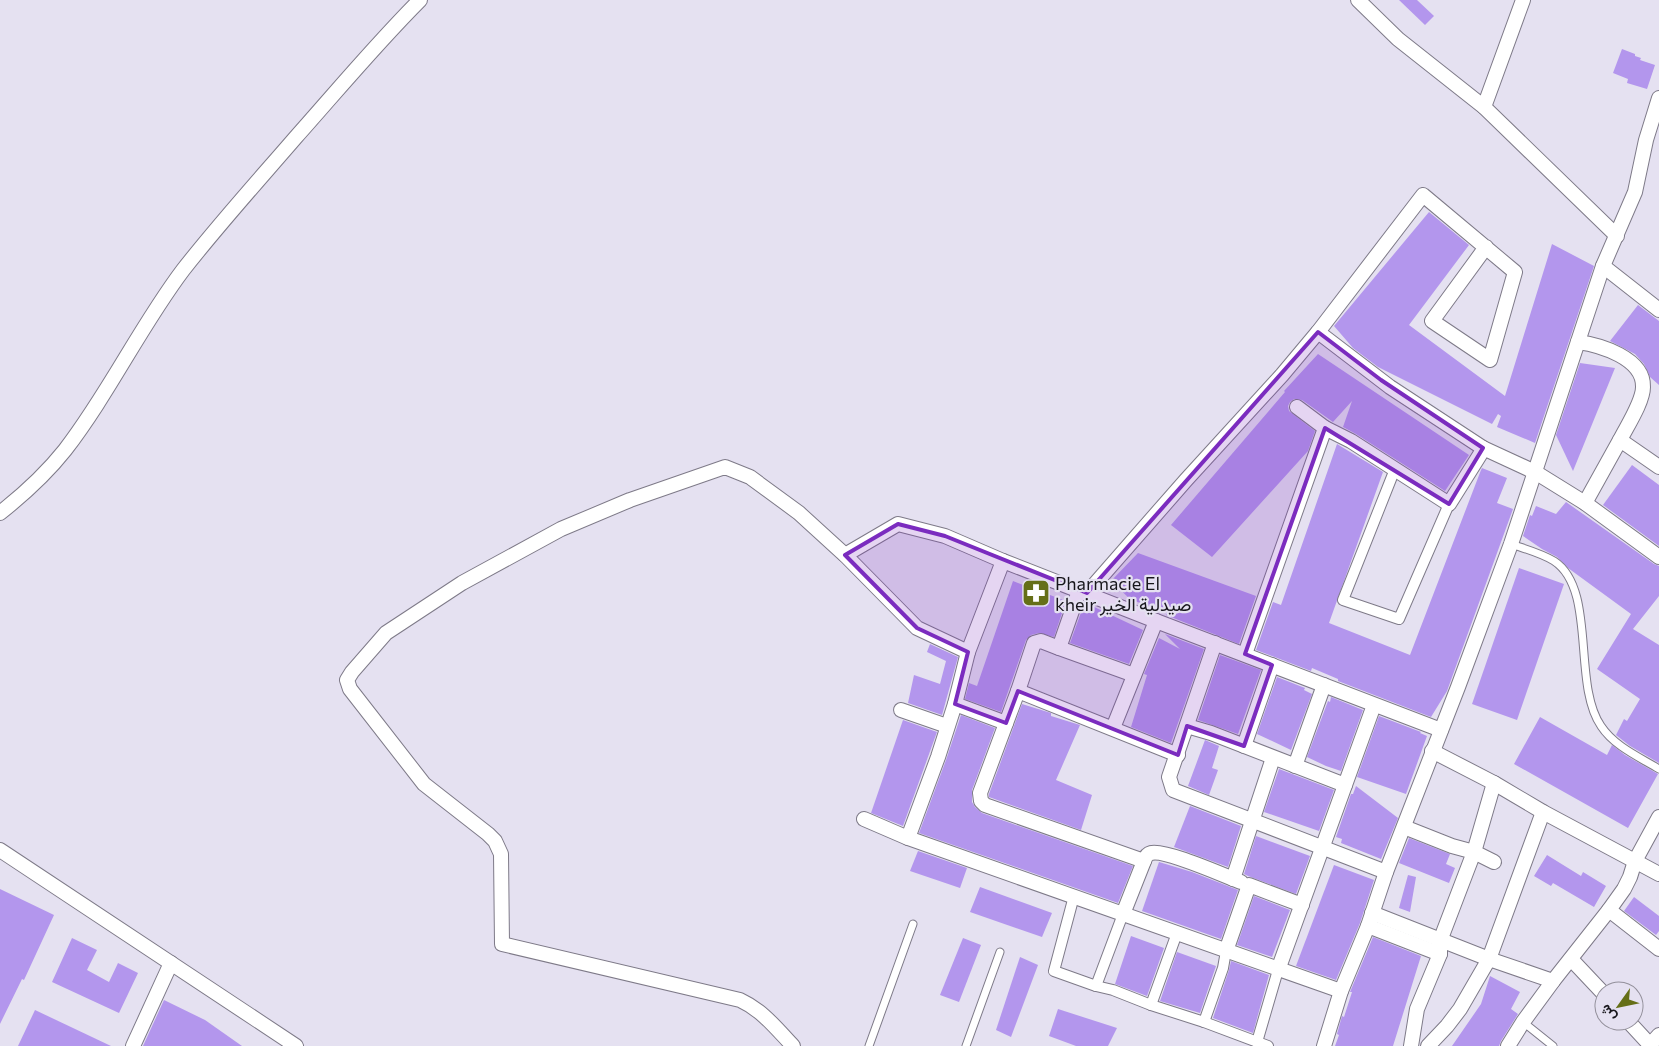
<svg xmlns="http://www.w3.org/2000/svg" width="1659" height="1046" viewBox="0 0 1659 1046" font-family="Commissioner,Vazirmatn,sans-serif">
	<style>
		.building { fill: #b396ed }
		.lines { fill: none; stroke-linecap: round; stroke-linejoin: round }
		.service-casing { stroke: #7e7a88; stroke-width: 9 }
		.pedestrian-casing { stroke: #7e7a88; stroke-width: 12 }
		.minor-casing { stroke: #7e7a88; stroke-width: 16 }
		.service { stroke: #fff; stroke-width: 7 }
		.pedestrian { stroke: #fff; stroke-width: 10 }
		.minor { stroke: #fff; stroke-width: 14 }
		.marked { fill: #7b2cbf; fill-opacity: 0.2; stroke: #7b2cbf; stroke-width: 4; stroke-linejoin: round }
		.labels { text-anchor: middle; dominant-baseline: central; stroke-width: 4.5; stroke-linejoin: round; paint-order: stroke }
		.poi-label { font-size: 18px; fill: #17161b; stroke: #e5e1f1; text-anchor: start }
	</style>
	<rect width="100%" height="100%" fill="#e5e1f1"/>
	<g class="building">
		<polygon points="1399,0 1417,0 1434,16 1425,25"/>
		<polygon points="1622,49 1635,54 1635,56 1641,58 1640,60 1655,65 1647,89 1627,83 1628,79 1613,73"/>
		<polygon points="1429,212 1469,245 1409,325 1505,396 1552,244 1594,266 1535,443 1497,427 1501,416 1498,414 1492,424 1378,367 1353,348 1334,326"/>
		<polygon points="1638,305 1659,321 1659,385 1650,377 1644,364 1635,354 1610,341"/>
		<polygon points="1318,354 1469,455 1445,491 1356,434 1343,427 1352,401 1333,422 1302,400 1294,399 1290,402 1288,406 1289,411 1315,431 1308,451 1212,557 1171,525 1285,392 1284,391"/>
		<polygon points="1580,363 1615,368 1573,471 1556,435"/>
		<polygon points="1337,444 1383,472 1329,623 1410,655 1481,470 1482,468 1507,478 1497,503 1513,509 1447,691 1431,717 1338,681 1338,679 1312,668 1311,671 1256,650 1273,602 1281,605"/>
		<polygon points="1632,465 1659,485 1659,546 1603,505"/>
		<polygon points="1566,502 1654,564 1659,566 1659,596 1633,629 1659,645 1659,763 1630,746 1616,735 1624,719 1627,721 1640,699 1597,669 1631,614 1568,568 1557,557 1542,549 1523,536 1530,515 1532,516 1536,506 1556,514"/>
		<polygon points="1138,553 1256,596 1239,644 1166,615 1166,613 1130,599 1111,581"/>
		<polygon points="1519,568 1564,584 1517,720 1472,704"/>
		<polygon points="1013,581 1066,601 1054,637 1039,633 1031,635 1026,640 1001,712 965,699 969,683 977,686"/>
		<polygon points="1090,605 1143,630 1129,664 1070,643 1083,607 1089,609"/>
		<polygon points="1165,634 1204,649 1171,743 1131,727 1147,675 1144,674 1159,638 1180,649"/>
		<polygon points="930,644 958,657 942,715 908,703 914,675 940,684 946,661 927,652"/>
		<polygon points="1220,655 1261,670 1238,734 1198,720"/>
		<polygon points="1277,677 1305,688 1304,690 1312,694 1291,750 1257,734"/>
		<polygon points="1331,697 1363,710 1341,771 1326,766 1307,757 1328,701 1330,702"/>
		<polygon points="1022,704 1051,713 1051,716 1080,725 1056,780 1092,795 1081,830 989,797 989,794"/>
		<polygon points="961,715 995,728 972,790 972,802 975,807 982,813 1133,866 1118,903 919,833 946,760"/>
		<polygon points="1379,716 1421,732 1420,733 1427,736 1406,794 1357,777"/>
		<polygon points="1540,717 1607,755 1612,745 1625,755 1658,774 1628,828 1514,764"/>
		<polygon points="903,720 937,732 903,826 871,813"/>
		<polygon points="1205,740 1219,746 1212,768 1218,770 1209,795 1188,786"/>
		<polygon points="1279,769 1334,790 1319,831 1264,812"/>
		<polygon points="1356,786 1398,818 1381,859 1341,843 1342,839 1336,837 1351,794 1353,794"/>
		<polygon points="1190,806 1241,826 1228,867 1174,847"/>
		<polygon points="1256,836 1310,856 1296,894 1248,876 1244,874"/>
		<polygon points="1409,838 1450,854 1446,864 1455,868 1449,883 1399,863"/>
		<polygon points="918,851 967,868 960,888 910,871"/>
		<polygon points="1547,855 1581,876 1583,872 1606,886 1594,907 1553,883 1551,886 1534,876"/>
		<polygon points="1159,862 1192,872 1238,890 1221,939 1142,911"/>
		<polygon points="1334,865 1374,880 1360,923 1336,980 1296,966"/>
		<polygon points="1408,875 1416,877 1410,912 1399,908"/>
		<polygon points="980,887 1052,913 1042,937 970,912"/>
		<polygon points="0,889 54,915 24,980 22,979 0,1024"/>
		<polygon points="1254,896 1290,910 1272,957 1237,945"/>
		<polygon points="1634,897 1659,916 1659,931 1656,935 1624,911"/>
		<polygon points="1131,936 1164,948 1147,996 1115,984"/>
		<polygon points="1373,937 1421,956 1393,1046 1335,1046 1339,1035 1337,1034 1342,1016 1344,1017 1352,992 1350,992"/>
		<polygon points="72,938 97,950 87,970 109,982 118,963 138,973 119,1013 52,982"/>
		<polygon points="963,938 981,945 959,1002 940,995"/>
		<polygon points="1177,952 1216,966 1200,1013 1160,1001"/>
		<polygon points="1020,957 1038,965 1011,1037 996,1030"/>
		<polygon points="1231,961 1269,975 1253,1033 1213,1018 1229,970"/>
		<polygon points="1490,976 1520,992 1511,1009 1518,1014 1501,1041 1499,1046 1452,1046 1481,1004"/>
		<polygon points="164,1000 205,1020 242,1046 143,1046"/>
		<polygon points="1058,1009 1117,1028 1108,1046 1076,1046 1049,1036"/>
		<polygon points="35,1010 111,1046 18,1046"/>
	</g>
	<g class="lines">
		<defs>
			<g id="service">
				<path d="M1511,544C1525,549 1541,553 1554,561C1597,589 1572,684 1601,726C1614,746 1639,757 1659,769"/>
				<polyline points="1523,1022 1553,1046"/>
				<polyline points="869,1046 913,924"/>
				<polyline points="966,1046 1000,952"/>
			</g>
			<g id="pedestrian">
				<polyline points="1395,469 1343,600 1399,619 1449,504"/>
				<polyline points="1074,896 1054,971 1096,986 1113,990 1151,1005 1204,1022 1268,1046"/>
				<polyline points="1096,986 1123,914"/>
				<polyline points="1151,1005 1177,933"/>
				<polyline points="1204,1022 1223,968 1226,951"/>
				<polyline points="1257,1042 1278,970"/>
			</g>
			<g id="minor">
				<polyline points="1358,0 1398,39 1484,107 1523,0"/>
				<polyline points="1484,107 1617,236"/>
				<polyline points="1603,266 1659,310"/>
				<polyline points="1318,332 1390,387 1483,448 1535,472 1585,503 1659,557"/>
				<path d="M1578,342C1600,345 1644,358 1643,387C1643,402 1627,426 1620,440"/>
				<polyline points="1325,428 1351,441 1449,504 1481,453 1483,448"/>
				<polyline points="1585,503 1620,440 1659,467"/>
				<path d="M0,513C24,494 46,474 65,450C109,393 140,327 183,270C219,224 258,181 296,137C337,91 376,44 420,0"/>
				<polyline points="845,555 898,524 945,536 1003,561 1156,621 1441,730"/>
				<polyline points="1003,561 968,652 955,704 1006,723"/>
				<polyline points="1079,591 1059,648 1041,641 1034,643 1018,691 1178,755"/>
				<polyline points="1087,593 1186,480 1282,375 1318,332 1423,195 1515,272 1490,360 1432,321 1486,247"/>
				<polyline points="1215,643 1169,777 1173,790 1386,872"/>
				<polyline points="1059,648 1134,675"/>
				<polyline points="1245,654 1325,428 1297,407"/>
				<polyline points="1018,691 980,793 981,801 985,805 1144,861 1123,914"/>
				<polyline points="901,710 947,726"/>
				<polyline points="1187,726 1211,733 1345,785"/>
				<polyline points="1113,728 1156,621"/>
				<polyline points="1244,746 1272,665"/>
				<polyline points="1432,751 1494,783 1543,812 1659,874"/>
				<polyline points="1295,766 1324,685"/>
				<polyline points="864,819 908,838 1341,991"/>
				<polyline points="1404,827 1452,846 1474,852 1494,862"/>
				<polyline points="908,838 938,757 955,704"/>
				<polyline points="0,850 296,1046"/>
				<path d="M1144,861C1145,858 1147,854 1151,853C1165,849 1225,876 1241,882"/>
				<polyline points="1233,879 1273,758"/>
				<polyline points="1609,910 1659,949"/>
				<polyline points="1372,913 1489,959 1553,981"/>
				<polyline points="1368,926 1440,954"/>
				<polyline points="1226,951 1249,885 1302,905"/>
				<polyline points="1571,959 1604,994"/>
				<polyline points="1278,970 1374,705"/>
				<polyline points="1628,1021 1651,1046"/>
				<polyline points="1650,1045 1659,1035"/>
				<polyline points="133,1046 171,963"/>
				<path d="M793,1046C776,1028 762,1010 740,1000L502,944L501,854L495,841L488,834L424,784L350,689L347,680L352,672L386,633L462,583L561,529L630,500L725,467L750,477L799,513L845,555L917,628L968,652"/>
				<polyline points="1324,1046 1341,991 1368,926 1386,872 1458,687 1511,544 1603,266 1635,192 1646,140 1659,98"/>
				<polyline points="1411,1046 1417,1009 1440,954 1440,941 1474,852 1494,783"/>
				<polyline points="1428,1046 1447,1026 1460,1009 1489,959 1543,812"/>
				<polyline points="1508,1046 1523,1022 1553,981 1609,910 1624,889 1630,877 1635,861 1659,817"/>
			</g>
		</defs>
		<use href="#service" class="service-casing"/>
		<use href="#pedestrian" class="pedestrian-casing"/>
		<use href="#minor" class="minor-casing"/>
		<use href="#service" class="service"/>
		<use href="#pedestrian" class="pedestrian"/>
		<use href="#minor" class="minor"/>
	</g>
	<path class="marked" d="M1318,332L1381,380L1483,448L1449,504L1325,428L1245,654L1272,665L1244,746L1187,726L1178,755L1018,691L1006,723L955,704L968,652L917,628L845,555L898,524L945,536L1087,593Z"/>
	<defs>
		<symbol id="pharmacy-square" viewBox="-11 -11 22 22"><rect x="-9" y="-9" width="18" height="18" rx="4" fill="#656f17" stroke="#e5e1f1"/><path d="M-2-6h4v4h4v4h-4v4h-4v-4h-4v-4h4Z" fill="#fff"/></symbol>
	</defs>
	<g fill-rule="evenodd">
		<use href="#pharmacy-square" x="1020" y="577" width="32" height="32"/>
	</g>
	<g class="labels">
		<g class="poi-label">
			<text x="1055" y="583">Pharmacie El<tspan x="1055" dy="21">kheir صيدلية الخير</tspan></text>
		</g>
	</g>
	<g transform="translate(1619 1006) rotate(237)"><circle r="24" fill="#e5e1f1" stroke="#93909b"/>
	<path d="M0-4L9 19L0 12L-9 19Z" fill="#656f17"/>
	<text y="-8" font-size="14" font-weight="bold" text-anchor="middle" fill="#17161b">ش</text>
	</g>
</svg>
